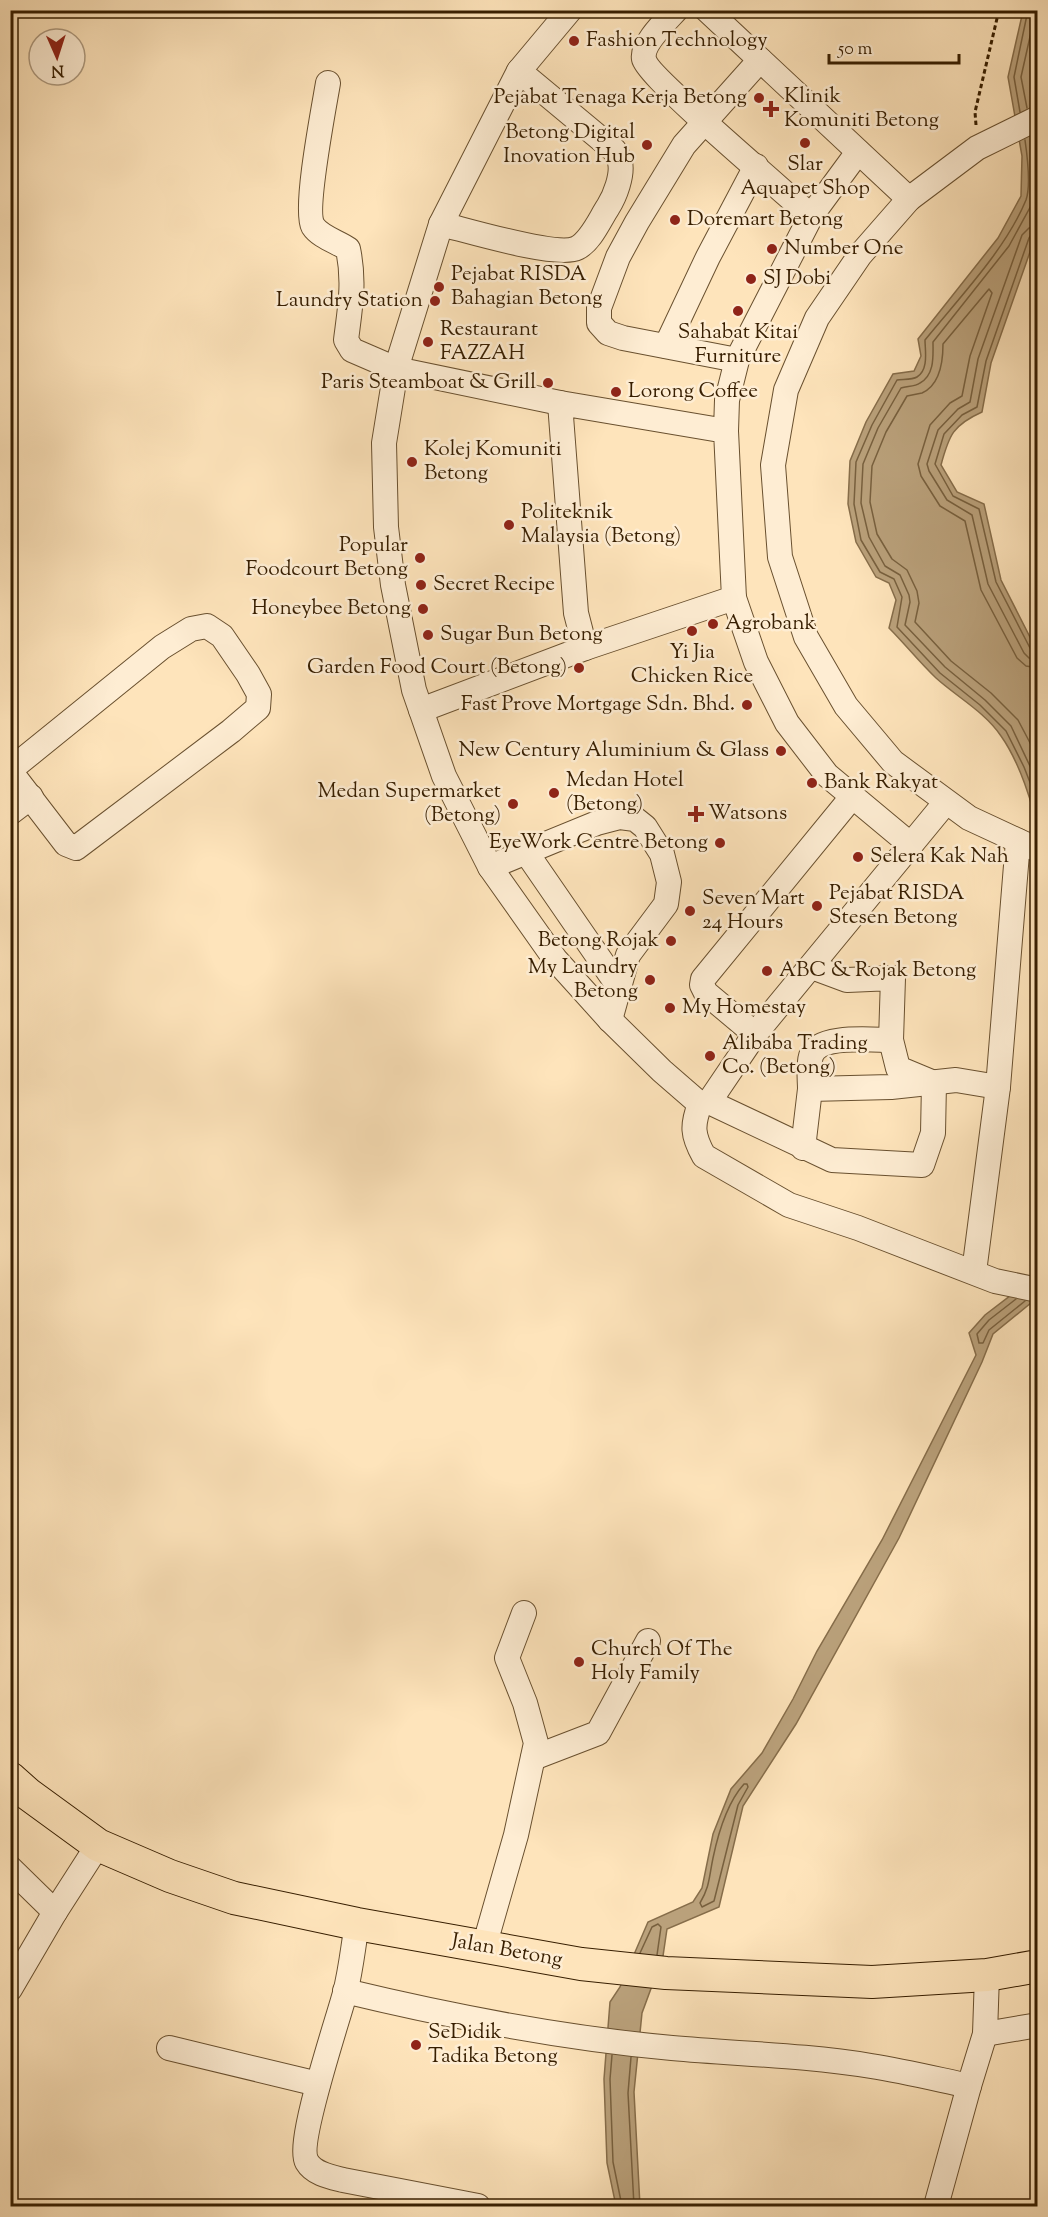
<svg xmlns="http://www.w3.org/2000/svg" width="1048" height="2217" viewBox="0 0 1048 2217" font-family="'Sorts Mill Goudy',serif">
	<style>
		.water { fill: #baa17b; stroke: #866d4a; stroke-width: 1.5 }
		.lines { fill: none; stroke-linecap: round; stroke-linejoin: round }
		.shore { stroke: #78603e; stroke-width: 1.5 }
		.minor-casing { stroke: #69502f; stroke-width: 26 }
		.major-casing { stroke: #371e00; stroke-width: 34 }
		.path { stroke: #371e00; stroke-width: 3; stroke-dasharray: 4.5 3; stroke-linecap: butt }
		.minor { stroke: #feedd3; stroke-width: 24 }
		.major { stroke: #fee4bb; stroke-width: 32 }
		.poi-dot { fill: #8f2418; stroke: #feedd3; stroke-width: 2 }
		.labels { text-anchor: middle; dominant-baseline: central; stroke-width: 5; stroke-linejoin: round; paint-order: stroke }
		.poi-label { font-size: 21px; fill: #371e00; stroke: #feedd3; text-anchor: start }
		.street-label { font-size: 21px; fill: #371e00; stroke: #feedd3 }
	</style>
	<rect width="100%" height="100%" fill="#fee4bb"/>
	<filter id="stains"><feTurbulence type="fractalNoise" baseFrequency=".00333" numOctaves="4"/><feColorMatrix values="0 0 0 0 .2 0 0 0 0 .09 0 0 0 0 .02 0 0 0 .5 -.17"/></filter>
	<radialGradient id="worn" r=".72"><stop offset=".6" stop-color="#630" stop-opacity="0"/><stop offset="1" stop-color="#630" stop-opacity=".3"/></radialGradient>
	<g class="water">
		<path d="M1023,11H1037V232L991,363L982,412C953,425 949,435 941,465L957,492L984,504L1001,580L1037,651V834C1035,806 1018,760 1001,736C985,712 957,697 936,678C920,663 905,644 889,628L896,600L889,583L876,577L856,542L848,504L850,461L866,422L893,374L914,371L921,356L918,339L998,238L1021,196L1022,156L1008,77Z"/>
		<polygon points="1037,1268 1037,1298 993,1334 982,1362 899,1538 796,1724 743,1806 719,1907 667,1929 663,1956 642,2013 634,2092 640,2206 616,2206 607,2163 604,2079 610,2002 620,1987 648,1922 693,1902 702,1888 713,1834 731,1789 762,1753 793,1699 817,1651 882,1540 976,1355 969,1333 985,1315 1036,1276"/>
	</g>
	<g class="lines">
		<g class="shore">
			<polyline points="1027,108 1021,77 1036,10"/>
			<polyline points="1020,112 1014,77 1028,10"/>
			<path d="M1032,136L1035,155L1033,202L1009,246L933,342C933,355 935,375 920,383C915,387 907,386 901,388L878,428L863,464L861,503L869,537L885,566L900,575L909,595L910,602L905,625L945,667L985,700L1011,726L1038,783"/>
			<path d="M1025,140C1027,154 1031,186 1026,200C1006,249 959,298 925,340C925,350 929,370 917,377C912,380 902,379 897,380L872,425L856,462L854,504L861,540L880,572L894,579L902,597L897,627L940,673L980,705L1006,731L1024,767L1038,803"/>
			<polyline points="1038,226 1029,228 1022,235 978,359 970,402 958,409 938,430 927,464 929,471 947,500 972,515 988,584 1024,653 1029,658 1038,659"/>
			<polyline points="1038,234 1032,234 1029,238 986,361 977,407 962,415 944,434 935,464 953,496 979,509 996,582 1030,648 1038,651"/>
			<path d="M1038,668L1026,666L1017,658L981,590L965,521L940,506L921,476L918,464L930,425L950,403L962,396L970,356L992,293L989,289L943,344C943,361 940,385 922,393C917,394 912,395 907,396L886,432L872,466L870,502L877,534L892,559L907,570L917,591L919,603L915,622L951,661L991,693L1018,720L1038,758"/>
			<polyline points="1016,1299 989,1320 977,1334 979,1343 983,1343 989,1330 1025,1301"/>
			<path d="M747,1784L748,1787L738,1805L714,1901L702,1907L700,1903C710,1886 709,1877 713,1858C718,1834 727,1803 744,1784Z"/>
			<polyline points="640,1953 652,1927 658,1924 661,1927 657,1955"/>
			<polyline points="612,2055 610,2079 613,2162 622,2206"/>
			<polyline points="631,2057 628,2093 634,2206"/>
		</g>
		<defs>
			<g id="minor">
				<path d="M570,10L519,71L441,224L396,369L384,443L386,527L393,585L414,690L444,776L490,867L555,959L610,1020L662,1071L700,1104C692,1125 692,1135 704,1156L789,1205L858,1228L995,1281L1038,1290"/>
				<path d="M676,10C666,21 641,44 644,59C647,76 788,195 811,216"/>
				<polyline points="707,10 909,199"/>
				<path d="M328,83C324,107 304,210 313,226C320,237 338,242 348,249C355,282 350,308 346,340L352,350L396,369L560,403"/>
				<polyline points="1038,118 977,148 909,199 860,255 817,318 786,390 773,465 780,557 806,637 846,706 893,762 969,818 1038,850"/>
				<path d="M441,224C466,230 558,258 577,248C591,241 600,219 608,207C615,196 623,175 620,162C620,158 616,153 614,150L519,71"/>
				<polyline points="666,346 708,257 756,166"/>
				<polyline points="737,360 623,338 608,333 599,323 599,308 618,257 637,222 684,145 760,60"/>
				<polyline points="726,431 734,598 585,648 576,613 560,403 726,431 727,400 737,360 811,216 858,152"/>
				<polyline points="734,598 756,662 787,723 827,775 911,845"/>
				<polyline points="421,710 585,648"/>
				<polyline points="10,770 162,647 191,629 207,626 222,636 248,674 259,694 258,708 231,731 76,848 66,844 10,771"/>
				<polyline points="10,813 31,797"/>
				<polyline points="526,852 619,987"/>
				<polyline points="490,867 597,823 620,817 635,819 645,827 662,854 669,882 666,904 628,955 610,1020"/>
				<polyline points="755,1034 706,993 702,985 703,979 852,797"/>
				<path d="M810,1089C810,1080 808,1065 811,1056C818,1034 872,1040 891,1040"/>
				<polyline points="709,1102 832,1160 922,1165 933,1133 934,1083 898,1068 891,1040 893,978 847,980 812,967"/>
				<polyline points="700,1104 709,1102 755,1034 946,802"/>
				<polyline points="803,1148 810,1089 891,1087 956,1080 998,1087"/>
				<polyline points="974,1272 998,1087 1018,841"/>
				<polyline points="533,1758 598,1733 648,1641"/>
				<polyline points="10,1868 55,1912"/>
				<path d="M357,1924C353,1947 351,1970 345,1993C338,2020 296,2143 307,2162C314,2174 331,2177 343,2180L478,2206"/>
				<polyline points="484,1947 516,1835 536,1743 525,1703 507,1658 524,1613"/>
				<polyline points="10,1989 55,1912 98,1845"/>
				<path d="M345,1991C453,2017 561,2038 672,2048C738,2054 805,2055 871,2066C904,2071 936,2079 969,2086"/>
				<polyline points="985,2034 1038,2025"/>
				<polyline points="169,2048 318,2084"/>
				<polyline points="936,2206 969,2086 985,2034 987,1975"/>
			</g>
			<polyline id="major" points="10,1778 28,1794 98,1845 170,1876 234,1898 357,1924 581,1964 666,1973 872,1982 987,1975 1038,1966"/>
		</defs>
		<use href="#minor" class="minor-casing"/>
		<use href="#major" class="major-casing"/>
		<polyline class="path" points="976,125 975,112 999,10"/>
		<use href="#minor" class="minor"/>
		<use href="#major" class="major"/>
	</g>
	<g class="poi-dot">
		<circle cx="574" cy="41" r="6"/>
		<circle cx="759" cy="98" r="6"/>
		<path d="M768 100h6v6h6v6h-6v6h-6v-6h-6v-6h6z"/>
		<circle cx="805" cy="143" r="6"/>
		<circle cx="647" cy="145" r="6"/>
		<circle cx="675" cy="220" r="6"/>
		<circle cx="772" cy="249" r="6"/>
		<circle cx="751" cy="279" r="6"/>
		<circle cx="439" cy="287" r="6"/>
		<circle cx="435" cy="301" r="6"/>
		<circle cx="738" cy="311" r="6"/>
		<circle cx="428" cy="342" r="6"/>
		<circle cx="548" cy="383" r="6"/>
		<circle cx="616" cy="392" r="6"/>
		<circle cx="412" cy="462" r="6"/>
		<circle cx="509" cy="525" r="6"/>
		<circle cx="420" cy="558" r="6"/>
		<circle cx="421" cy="585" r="6"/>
		<circle cx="423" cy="609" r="6"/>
		<circle cx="713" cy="624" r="6"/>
		<circle cx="692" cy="631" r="6"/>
		<circle cx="428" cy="635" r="6"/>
		<circle cx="579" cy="668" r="6"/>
		<circle cx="747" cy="705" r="6"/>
		<circle cx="781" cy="751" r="6"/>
		<circle cx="812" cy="783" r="6"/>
		<circle cx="554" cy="793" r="6"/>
		<circle cx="513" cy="804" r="6"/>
		<path d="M693 805h6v6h6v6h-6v6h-6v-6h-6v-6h6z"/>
		<circle cx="720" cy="843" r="6"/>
		<circle cx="858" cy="857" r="6"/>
		<circle cx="817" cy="906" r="6"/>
		<circle cx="690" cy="911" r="6"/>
		<circle cx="671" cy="941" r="6"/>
		<circle cx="767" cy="971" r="6"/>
		<circle cx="650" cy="980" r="6"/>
		<circle cx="670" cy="1008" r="6"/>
		<circle cx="710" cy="1056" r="6"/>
		<circle cx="579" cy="1662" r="6"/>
		<circle cx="416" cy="2045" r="6"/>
	</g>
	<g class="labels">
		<g class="poi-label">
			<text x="586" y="41">Fashion Technology</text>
			<text x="784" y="97">Klinik<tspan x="784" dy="24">Komuniti Betong</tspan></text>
			<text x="747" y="98" text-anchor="end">Pejabat Tenaga Kerja Betong</text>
			<text x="635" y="133" text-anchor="end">Betong Digital<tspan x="635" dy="24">Inovation Hub</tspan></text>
			<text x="805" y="165" text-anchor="middle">Slar<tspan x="805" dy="24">Aquapet Shop</tspan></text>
			<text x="687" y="220">Doremart Betong</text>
			<text x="784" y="249">Number One</text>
			<text x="451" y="275">Pejabat RISDA<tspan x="451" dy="24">Bahagian Betong</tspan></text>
			<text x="763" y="279">SJ Dobi</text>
			<text x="423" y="301" text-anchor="end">Laundry Station</text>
			<text x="440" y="330">Restaurant<tspan x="440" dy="24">FAZZAH</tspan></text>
			<text x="738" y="333" text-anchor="middle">Sahabat Kitai<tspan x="738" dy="24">Furniture</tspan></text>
			<text x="536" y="383" text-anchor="end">Paris Steamboat &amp; Grill</text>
			<text x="628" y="392">Lorong Coffee</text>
			<text x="424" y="450">Kolej Komuniti<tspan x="424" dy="24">Betong</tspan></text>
			<text x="521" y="513">Politeknik<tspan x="521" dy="24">Malaysia (Betong)</tspan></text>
			<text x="408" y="546" text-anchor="end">Popular<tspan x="408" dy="24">Foodcourt Betong</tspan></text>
			<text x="433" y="585">Secret Recipe</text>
			<text x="411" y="609" text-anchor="end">Honeybee Betong</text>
			<text x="725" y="624">Agrobank</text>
			<text x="440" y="635">Sugar Bun Betong</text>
			<text x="692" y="653" text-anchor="middle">Yi Jia<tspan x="692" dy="24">Chicken Rice</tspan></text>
			<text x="567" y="668" text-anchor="end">Garden Food Court (Betong)</text>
			<text x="735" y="705" text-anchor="end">Fast Prove Mortgage Sdn. Bhd.</text>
			<text x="769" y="751" text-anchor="end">New Century Aluminium &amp; Glass</text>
			<text x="566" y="781">Medan Hotel<tspan x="566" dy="24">(Betong)</tspan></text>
			<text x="824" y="783">Bank Rakyat</text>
			<text x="501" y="792" text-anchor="end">Medan Supermarket<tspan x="501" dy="24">(Betong)</tspan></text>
			<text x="708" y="814">Watsons</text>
			<text x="708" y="843" text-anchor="end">EyeWork Centre Betong</text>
			<text x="870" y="857">Selera Kak Nah</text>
			<text x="829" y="894">Pejabat RISDA<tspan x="829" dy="24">Stesen Betong</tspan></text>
			<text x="702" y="899">Seven Mart<tspan x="702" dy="24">24 Hours</tspan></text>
			<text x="659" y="941" text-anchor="end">Betong Rojak</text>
			<text x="638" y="968" text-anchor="end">My Laundry<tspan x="638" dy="24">Betong</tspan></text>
			<text x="779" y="971">ABC &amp; Rojak Betong</text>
			<text x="682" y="1008">My Homestay</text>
			<text x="722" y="1044">Alibaba Trading<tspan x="722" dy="24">Co. (Betong)</tspan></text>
			<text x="591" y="1650">Church Of The<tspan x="591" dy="24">Holy Family</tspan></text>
			<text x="428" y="2033">SeDidik<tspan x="428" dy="24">Tadika Betong</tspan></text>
		</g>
		<g class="street-label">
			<text transform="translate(507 1951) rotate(10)">Jalan Betong</text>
		</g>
	</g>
	<rect width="1048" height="2217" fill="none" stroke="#fee4bb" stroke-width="36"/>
	<rect x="12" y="12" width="1024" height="2193" fill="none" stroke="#371e00" stroke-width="3"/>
	<rect x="18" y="18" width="1012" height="2181" fill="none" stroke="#371e00" stroke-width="1.5"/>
	<g transform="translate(57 57) rotate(177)"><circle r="28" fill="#feedd3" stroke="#ae9a7f" stroke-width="1.5"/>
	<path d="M0-4.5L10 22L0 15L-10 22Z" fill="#8f2418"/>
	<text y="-9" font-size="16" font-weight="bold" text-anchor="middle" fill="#371e00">N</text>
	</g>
	<path d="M829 54v9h130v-9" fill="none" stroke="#371e00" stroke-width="3"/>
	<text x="838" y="54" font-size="18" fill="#371e00" stroke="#feedd3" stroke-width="4.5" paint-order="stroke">50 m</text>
	<rect width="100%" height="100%" filter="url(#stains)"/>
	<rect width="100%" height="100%" fill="url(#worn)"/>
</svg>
